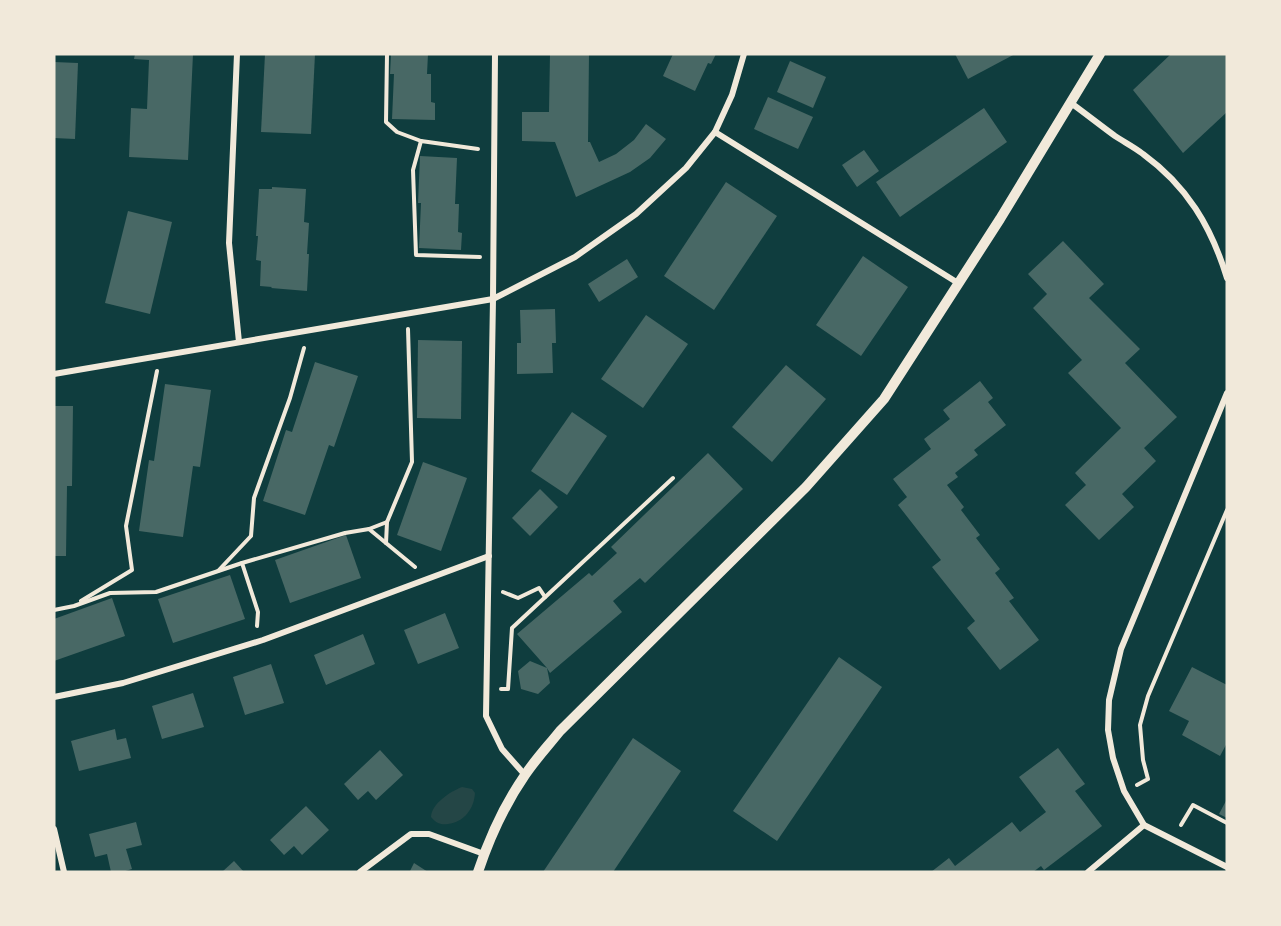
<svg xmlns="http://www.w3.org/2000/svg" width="1281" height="926" viewBox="0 0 1281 926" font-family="Poppins,sans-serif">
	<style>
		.green { fill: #244646 }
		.building { fill: #486865 }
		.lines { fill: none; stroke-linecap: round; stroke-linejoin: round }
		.path { stroke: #f1e9da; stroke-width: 4 }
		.minor { stroke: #f1e9da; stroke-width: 6 }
		.tertiary { stroke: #f1e9da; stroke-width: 10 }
	</style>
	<rect width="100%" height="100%" fill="#0f3d3e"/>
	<path class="green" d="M462,787L472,789L475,793C474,809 464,822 448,824C440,825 436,823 431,817C431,804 451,791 462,787Z"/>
	<g class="building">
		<polygon points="135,54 193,54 188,160 129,157 131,108 147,109 149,60 134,59"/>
		<polygon points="265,54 315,54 311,134 261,132"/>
		<polygon points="391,54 428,54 427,74 431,74 431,102 435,103 435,120 392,119 394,74 390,74"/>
		<polygon points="550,54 589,54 588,142 590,142 599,162 616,154 634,140 646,124 666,139 650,158 630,172 576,197 555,142 522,141 522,112 549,112"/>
		<polygon points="673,54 716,54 711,64 708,63 695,91 663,76"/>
		<polygon points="955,54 1015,54 968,79"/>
		<polygon points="1171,54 1227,54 1227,112 1183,153 1133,90"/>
		<polygon points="790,61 826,77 813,108 777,92"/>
		<polygon points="54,62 78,63 75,139 54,138"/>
		<polygon points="768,97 813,117 798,149 754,129"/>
		<polygon points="984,108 1007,142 900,217 876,182"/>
		<polygon points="864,150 879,171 857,187 842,165"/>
		<polygon points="420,156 457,158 455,204 459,204 458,232 462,233 461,250 419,248 421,203 418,203"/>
		<polygon points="726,182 777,216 714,310 664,276"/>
		<polygon points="272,187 306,189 304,222 309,223 307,254 309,254 307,291 271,288 272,287 260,286 261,261 256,260 258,236 256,236 259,189 272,189"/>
		<polygon points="128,211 172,222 150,314 105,303"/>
		<polygon points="1063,241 1104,284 1089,298 1140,349 1125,363 1177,417 1144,448 1156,461 1122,494 1134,507 1099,540 1065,505 1086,485 1075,473 1121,428 1068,373 1082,360 1033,308 1047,294 1028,274"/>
		<polygon points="863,256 908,287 861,356 816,325"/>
		<polygon points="627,259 638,277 599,302 588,284"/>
		<polygon points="555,309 556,343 552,343 553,373 517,374 517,343 521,343 520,310"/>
		<polygon points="646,315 688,344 643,408 601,379"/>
		<polygon points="418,340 462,341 461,419 417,418"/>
		<polygon points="315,362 358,376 334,447 329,445 305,515 263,501 286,430 292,432"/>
		<polygon points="786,365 826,399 772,462 732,427"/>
		<polygon points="980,381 993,398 988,402 1006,425 974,450 978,455 955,473 958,477 947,485 964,507 961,510 980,535 976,538 1000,569 995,573 1014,598 1009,601 1039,640 1000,670 967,628 975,621 932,567 941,560 898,505 907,497 893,479 931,449 924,439 950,419 943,410"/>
		<polygon points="165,384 211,390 200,467 193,466 183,537 139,531 149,460 154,461"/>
		<polygon points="54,406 73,406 72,486 67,486 66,556 54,556"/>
		<polygon points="572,412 607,436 567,495 531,471"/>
		<polygon points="708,453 743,489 645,583 640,578 613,601 622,612 550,673 547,668 550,683 538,694 521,689 518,671 530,661 547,668 517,634 589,573 592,576 617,553 611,547"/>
		<polygon points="423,462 467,478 441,551 397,535"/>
		<polygon points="540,489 558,507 530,536 512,518"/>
		<polygon points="346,535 361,578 290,603 275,560"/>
		<polygon points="230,575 245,619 173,643 158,599"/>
		<polygon points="112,598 125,636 54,661 54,619"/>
		<polygon points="445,613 459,648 418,664 404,630"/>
		<polygon points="363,634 375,664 326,685 314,655"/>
		<polygon points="839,657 882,687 777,841 733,811"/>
		<polygon points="271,664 284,703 245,715 233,677"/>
		<polygon points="1192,667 1227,685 1227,743 1220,756 1182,735 1189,721 1169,711"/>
		<polygon points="193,693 204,727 162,739 152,706"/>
		<polygon points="115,729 117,740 126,738 131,758 79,771 71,741"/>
		<polygon points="633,738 681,771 613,872 543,872"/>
		<polygon points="1058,748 1085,784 1075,791 1102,826 1044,870 1041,866 1033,872 931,872 949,858 955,866 1012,822 1020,832 1046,812 1019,777"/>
		<polygon points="380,750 403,775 376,800 368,791 358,800 344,784"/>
		<polygon points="1227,799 1227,818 1219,814"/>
		<polygon points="306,806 329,830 302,855 294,846 284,855 270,840"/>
		<polygon points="136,822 142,845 126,849 132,869 122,872 111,872 107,854 95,857 89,834"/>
		<polygon points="234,861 244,872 222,872"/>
		<polygon points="414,863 428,872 412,872 410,871"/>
	</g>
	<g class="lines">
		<g class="path">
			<polyline points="387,54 386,122 397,132 421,141 478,149"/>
			<polyline points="421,141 413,170 416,255 480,257"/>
			<polyline points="369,529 387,522"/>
			<polyline points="386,543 387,522 412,462 408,329"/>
			<polyline points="242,563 258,612 257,626"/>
			<polyline points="218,571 251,536 254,498 290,398 304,348"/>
			<polyline points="503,592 518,598 539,588 545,597"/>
			<polyline points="81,601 132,570 126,526 157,371"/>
			<polyline points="54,610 74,606 110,593 156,592 242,563 345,533 369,529 415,567"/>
			<polyline points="501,689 508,689 512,628 673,478"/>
			<polyline points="1137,785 1148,779 1143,760 1140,725 1148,696 1227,510"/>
			<polyline points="1181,825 1193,805 1227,823"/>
		</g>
		<g class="minor">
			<polyline points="237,54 229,243 239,342"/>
			<polyline points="495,54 493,299 486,716 502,749 525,775"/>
			<path d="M1071,103C1086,114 1100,125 1115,136C1124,142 1134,147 1143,154C1187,186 1211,226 1227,278"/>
			<polyline points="715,132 958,283"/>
			<polyline points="54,374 493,299 575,257 636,214 686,168 715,132 732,95 744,54"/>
			<polyline points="1227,393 1121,649 1109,700 1108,730 1113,758 1124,791 1144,825 1227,867"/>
			<polyline points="54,697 123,683 263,640 489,556"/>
			<polyline points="54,829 64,872"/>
			<polyline points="360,872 411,834 429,834 484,854"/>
			<polyline points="1088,872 1144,825"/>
		</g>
		<path class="tertiary" d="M478,872C489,839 505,804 525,775C535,760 548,746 560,731L806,487L884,399L1000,219L1100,54"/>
	</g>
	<rect width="1281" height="926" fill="none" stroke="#f1e9da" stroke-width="111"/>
</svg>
